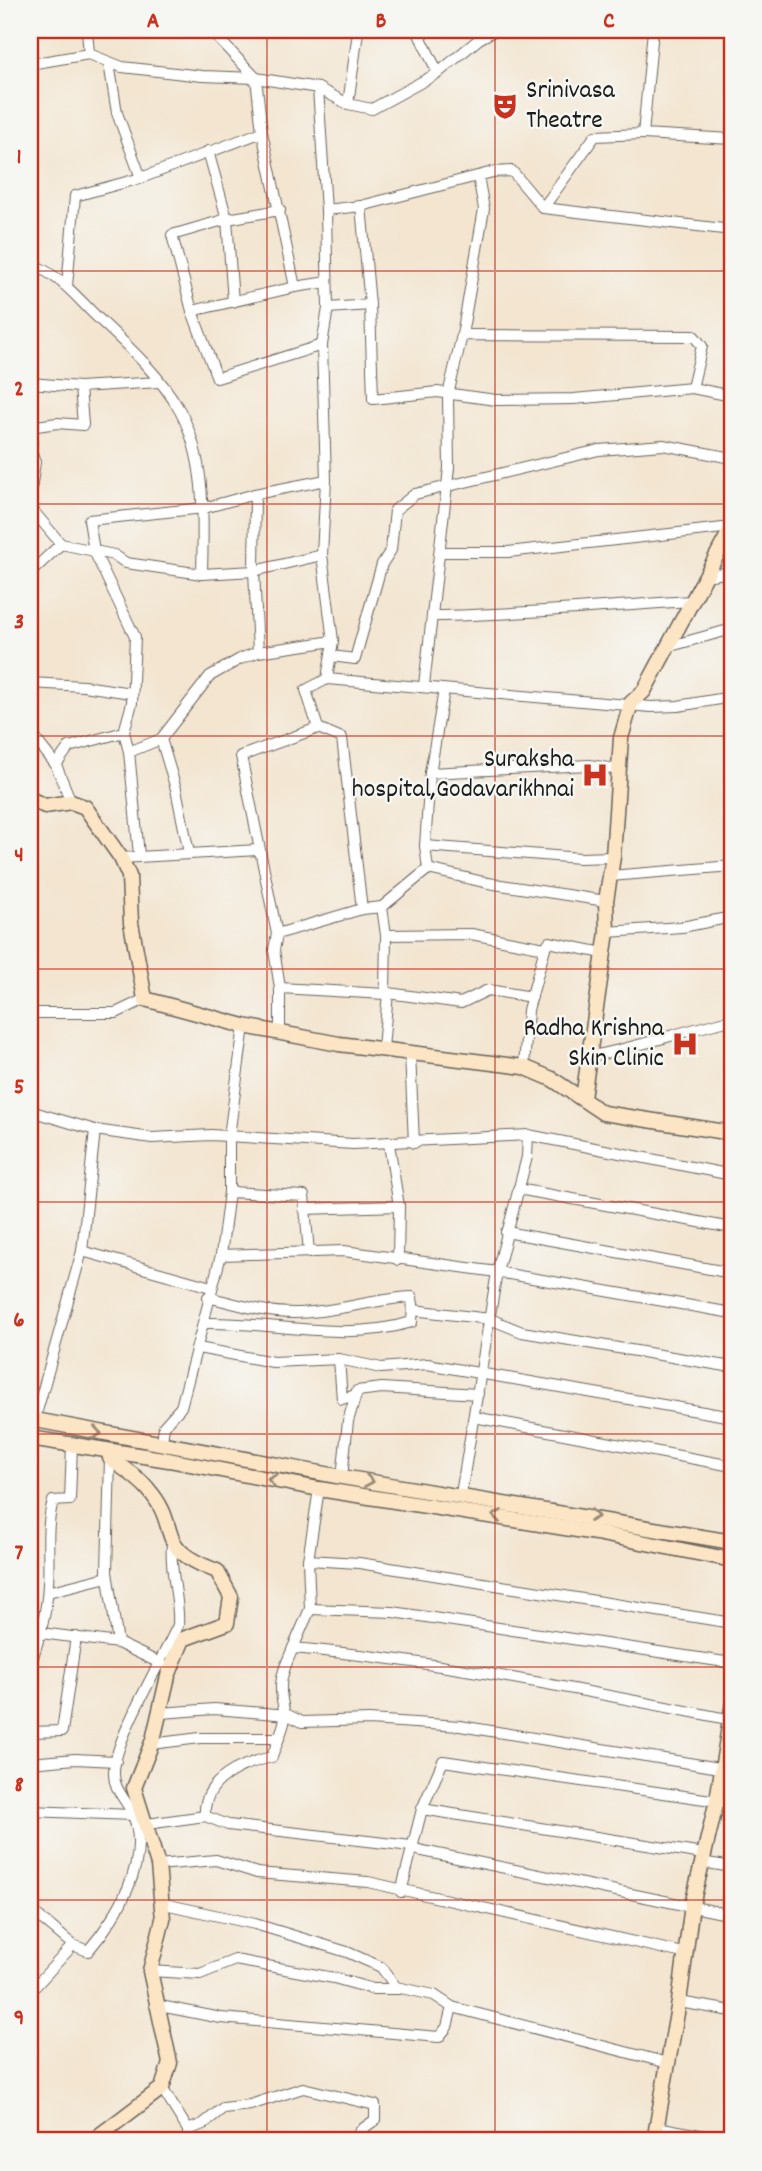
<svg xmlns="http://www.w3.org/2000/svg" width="762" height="2171" viewBox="0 0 762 2171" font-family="Dekko,sans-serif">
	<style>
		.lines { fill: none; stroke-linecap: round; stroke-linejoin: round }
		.street-casing { stroke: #67625b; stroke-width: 12 }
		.secondary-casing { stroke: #67625b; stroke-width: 17 }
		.street { stroke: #fff; stroke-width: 10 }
		.secondary { stroke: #fce5c4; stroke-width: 14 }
		.oneway { stroke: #978b78 }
		.grid { fill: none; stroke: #c8321e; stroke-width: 2; stroke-opacity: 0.55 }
		.labels { text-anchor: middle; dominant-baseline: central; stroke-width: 5; stroke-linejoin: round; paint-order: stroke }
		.poi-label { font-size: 26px; fill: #1c1c1c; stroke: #f6f6f2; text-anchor: end }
		.neatline { fill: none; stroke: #c8321e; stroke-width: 2.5 }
		.grid-label { font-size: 23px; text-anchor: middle; font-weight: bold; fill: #c8321e }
	</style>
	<rect width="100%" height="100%" fill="#f6f6f2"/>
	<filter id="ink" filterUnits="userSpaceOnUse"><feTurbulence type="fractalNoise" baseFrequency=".0143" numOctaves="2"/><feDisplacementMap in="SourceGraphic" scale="14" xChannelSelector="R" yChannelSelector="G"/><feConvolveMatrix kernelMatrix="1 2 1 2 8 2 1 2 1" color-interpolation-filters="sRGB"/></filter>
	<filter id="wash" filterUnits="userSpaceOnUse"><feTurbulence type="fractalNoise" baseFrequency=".00686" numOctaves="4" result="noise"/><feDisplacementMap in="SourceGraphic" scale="28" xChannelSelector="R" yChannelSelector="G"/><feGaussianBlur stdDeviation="1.57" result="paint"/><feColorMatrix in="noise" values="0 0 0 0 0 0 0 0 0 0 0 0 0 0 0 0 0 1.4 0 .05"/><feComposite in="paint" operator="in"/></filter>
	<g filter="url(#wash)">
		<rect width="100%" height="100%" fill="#f3e5d0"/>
	</g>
	<g filter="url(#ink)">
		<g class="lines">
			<defs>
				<g id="street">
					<polyline points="87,30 89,54"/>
					<polyline points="210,30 256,78 318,88 326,210 328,308 322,345 326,480 322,555 333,641 327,679 651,707 678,706 732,697"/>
					<polyline points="417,30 438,73"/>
					<polyline points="653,30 643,134 732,139"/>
					<polyline points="30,64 89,54 122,67 202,76 256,78 262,132 141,178 117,113 109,63"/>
					<polyline points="318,88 348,104 372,109 438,73 479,39 495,30"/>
					<polyline points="348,104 358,32 362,30"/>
					<polyline points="30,112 30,115"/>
					<polyline points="262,132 295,287 327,282"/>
					<polyline points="643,134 595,136 543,208 732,230"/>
					<polyline points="208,151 227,219 233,302"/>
					<polyline points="361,206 370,305 373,399 437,392 496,400 574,399 692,388 732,396"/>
					<polyline points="280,210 227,219 172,235 192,311 217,378 322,345"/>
					<polyline points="326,210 361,206 493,172 512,171 543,208"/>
					<path d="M30,274L33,265C61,276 77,298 98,318C127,345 161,376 180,411C207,461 203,520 202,574"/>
					<polyline points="67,286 75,196 141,178"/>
					<polyline points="328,308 370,305"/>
					<polyline points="192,311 295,287"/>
					<polyline points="462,335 484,209 478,176"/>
					<polyline points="30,383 80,387 159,382"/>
					<polyline points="30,427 57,423 83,425 80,387"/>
					<polyline points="30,434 32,434 31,452 35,462 30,498"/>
					<polyline points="30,507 61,544"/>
					<polyline points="441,552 508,552 732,527"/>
					<polyline points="30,573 61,544 114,555 126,563 202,574 254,571 322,555"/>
					<polyline points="704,576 732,572"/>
					<path d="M434,616C520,615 606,606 691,601"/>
					<polyline points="667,647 732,629"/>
					<polyline points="258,652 254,571 255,494 326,480"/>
					<polyline points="331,656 355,659 382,564 391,550 395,510 415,494 599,450 663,445 732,458"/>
					<polyline points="30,683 84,686 131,693"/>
					<polyline points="424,685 449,468 448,395 462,335 694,336 702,346 692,388"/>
					<polyline points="318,728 342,738 362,909"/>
					<polyline points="30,732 56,765"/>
					<polyline points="124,732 132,703 135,637 94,551 89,520 204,508 255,494"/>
					<polyline points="161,739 176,789 189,853"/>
					<polyline points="129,752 139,855"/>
					<polyline points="430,773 444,690"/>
					<polyline points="71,802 56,765 69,747 124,732 129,752 161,739 210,676 240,659 258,652 333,641"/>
					<polyline points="425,846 580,858 613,857"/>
					<polyline points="121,858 258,850"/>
					<polyline points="610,876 732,866"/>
					<polyline points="606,901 488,883 428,869 425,846 430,773 589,765 620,770"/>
					<polyline points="382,907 428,869"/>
					<polyline points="607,932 682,927 732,917"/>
					<polyline points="277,934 241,756 318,728 306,690 327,679"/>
					<polyline points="280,988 385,994"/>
					<polyline points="388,993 461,1003 488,990 532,997"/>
					<polyline points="30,1013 116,1013 145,999"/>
					<polyline points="280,1031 280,988 274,950 277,934 362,909 382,907 386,935"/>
					<polyline points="383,1048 388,993 385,994 386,935 471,934 545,948 549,942 603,953"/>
					<polyline points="410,1053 414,1143"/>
					<path d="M592,1056C640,1047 684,1030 732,1020"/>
					<polyline points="524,1067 528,1010 545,948"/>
					<polyline points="30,1111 95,1130 82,1251 30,1436"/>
					<polyline points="95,1130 152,1138 211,1135 353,1144 528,1135 732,1175"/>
					<polyline points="389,1144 399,1206"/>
					<polyline points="518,1189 732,1228"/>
					<polyline points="229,1192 304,1196 309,1253"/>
					<polyline points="304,1209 399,1206 398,1260"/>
					<polyline points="506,1232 732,1273"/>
					<polyline points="82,1251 211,1287"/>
					<polyline points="221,1255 344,1251 497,1272 732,1313"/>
					<path d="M208,1297C236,1304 265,1313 294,1313C333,1313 373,1299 412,1297L413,1310L490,1319L522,1332L732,1367"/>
					<path d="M203,1323C274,1321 342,1343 412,1322L413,1304"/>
					<polyline points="198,1348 273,1362 339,1359 381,1368 427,1364 732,1417"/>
					<polyline points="339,1359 342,1399 356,1395"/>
					<polyline points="474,1417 732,1466"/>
					<polyline points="162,1442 164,1426 181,1407 221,1255 229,1192 229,1136 244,1026"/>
					<polyline points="110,1458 107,1572 118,1643"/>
					<polyline points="342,1477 348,1421 357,1391 382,1388 478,1394"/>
					<polyline points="461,1494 497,1272 527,1157 528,1135"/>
					<polyline points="308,1560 359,1563 732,1623"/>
					<polyline points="48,1592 107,1577"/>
					<polyline points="310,1609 308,1560 319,1489"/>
					<polyline points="41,1633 118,1643 162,1664"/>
					<path d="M732,1663L393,1612L310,1609L293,1648C441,1661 586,1691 732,1720"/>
					<path d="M30,1666C39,1639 47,1613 48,1584C50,1557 45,1528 53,1501L70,1500L72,1445"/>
					<polyline points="161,1713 214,1709 288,1715 302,1722 369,1720 460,1726 732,1770"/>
					<polyline points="30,1732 62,1731 76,1637"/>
					<path d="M279,1738C290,1709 283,1718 281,1691C280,1676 287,1662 293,1648"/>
					<path d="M151,1744L200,1738H279L272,1757C244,1763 202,1779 205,1816"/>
					<polyline points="30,1763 75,1759 116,1761"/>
					<polyline points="422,1809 703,1854"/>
					<polyline points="30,1811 133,1815 147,1824 205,1816 228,1825 411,1846 418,1850 732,1915"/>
					<polyline points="701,1862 732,1867"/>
					<polyline points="158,1865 216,1860 257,1873 368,1882 683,1953"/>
					<polyline points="401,1892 422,1809 443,1761 732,1803"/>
					<polyline points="160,1903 255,1924 347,1952 381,1967 396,1987 434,1995 452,2007 668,2063"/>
					<polyline points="30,1909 73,1945"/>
					<polyline points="150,1971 200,1974 235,1960 334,1978 373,1989 399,1989"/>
					<path d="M30,1992L73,1945L88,1951C117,1917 151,1862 133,1815C127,1800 113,1790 114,1772C114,1740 163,1659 178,1625C180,1597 169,1572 172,1544"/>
					<polyline points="679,2002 732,2011"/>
					<polyline points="155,2005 221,2018 439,2037 447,2027 452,2007"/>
					<polyline points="162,2088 188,2130 203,2124 223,2108 250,2105 303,2088 375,2105 375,2120 361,2130 354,2141"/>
					<polyline points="657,2127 732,2141"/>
					<polyline points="188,2130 188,2141"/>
				</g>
				<g id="secondary">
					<polyline points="30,799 45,806 71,802 85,807 121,858 129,876 131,923 145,999 244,1026 339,1044 524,1067 552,1079 603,1113 732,1133"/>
					<polyline points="583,1098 607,932 606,901 613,857 621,738 631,703 644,691 732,527"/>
					<polyline points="30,1419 342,1477 732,1542"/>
					<polyline points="30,1438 169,1460 319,1489 596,1533 732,1560"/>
					<path d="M92,2141L162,2088L170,2063L150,1971L163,1919L158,1865L134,1788L153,1740L168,1676L183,1639L227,1623L231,1597L217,1571C151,1547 183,1529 148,1489C138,1477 122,1468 110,1458L109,1452"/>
					<polyline points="654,2141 679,2002 692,1905 717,1800 732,1708"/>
				</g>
			</defs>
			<use href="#street" class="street-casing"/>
			<use href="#secondary" class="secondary-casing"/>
			<use href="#street" class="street"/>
			<use href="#secondary" class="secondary"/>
		</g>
		<defs><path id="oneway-chevron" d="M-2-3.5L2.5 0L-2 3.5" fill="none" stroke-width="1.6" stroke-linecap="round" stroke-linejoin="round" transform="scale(1.75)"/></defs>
		<g class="oneway">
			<use href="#oneway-chevron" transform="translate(97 1433) rotate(9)"/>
			<use href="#oneway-chevron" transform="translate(272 1480) rotate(-169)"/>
			<use href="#oneway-chevron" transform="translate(369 1481) rotate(9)"/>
			<use href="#oneway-chevron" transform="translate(497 1516) rotate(-171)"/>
			<use href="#oneway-chevron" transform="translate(594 1516) rotate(9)"/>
		</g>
	</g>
	<path class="grid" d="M267,30V2141M495,30V2141M30,271H732M30,504H732M30,736H732M30,969H732M30,1202H732M30,1434H732M30,1667H732M30,1900H732"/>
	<defs>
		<symbol id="theatre-bare" viewBox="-9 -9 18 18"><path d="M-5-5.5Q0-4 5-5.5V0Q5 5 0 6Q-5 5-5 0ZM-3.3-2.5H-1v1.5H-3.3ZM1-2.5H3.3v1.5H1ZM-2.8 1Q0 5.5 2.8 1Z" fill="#c8321e" stroke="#f6f6f2" stroke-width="2.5" paint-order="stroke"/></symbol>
		<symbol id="hospital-bare" viewBox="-9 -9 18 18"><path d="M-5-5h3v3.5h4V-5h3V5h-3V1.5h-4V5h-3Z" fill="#c8321e" stroke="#f6f6f2" stroke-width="2.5" paint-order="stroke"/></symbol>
	</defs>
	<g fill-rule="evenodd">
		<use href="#theatre-bare" x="486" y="87" width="38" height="38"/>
		<use href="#hospital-bare" x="576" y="756" width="38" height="38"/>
		<use href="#hospital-bare" x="666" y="1025" width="38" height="38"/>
	</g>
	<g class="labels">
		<g class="poi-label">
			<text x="526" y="91" text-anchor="start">Srinivasa<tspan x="526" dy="30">Theatre</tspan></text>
			<text x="574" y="760">Suraksha<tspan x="574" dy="30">hospital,Godavarikhnai</tspan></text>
			<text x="664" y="1029">Radha Krishna<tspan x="664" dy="30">Skin Clinic</tspan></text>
		</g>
	</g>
	<rect width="762" height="2171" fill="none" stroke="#f6f6f2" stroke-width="77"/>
	<rect x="38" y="38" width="686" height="2094" class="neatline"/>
	<g class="grid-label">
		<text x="153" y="27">A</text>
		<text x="381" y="27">B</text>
		<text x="609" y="27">C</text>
		<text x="19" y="163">1</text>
		<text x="19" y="395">2</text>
		<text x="19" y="628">3</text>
		<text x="19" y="861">4</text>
		<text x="19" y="1093">5</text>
		<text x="19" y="1326">6</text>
		<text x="19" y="1559">7</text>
		<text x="19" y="1791">8</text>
		<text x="19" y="2024">9</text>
	</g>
</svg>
